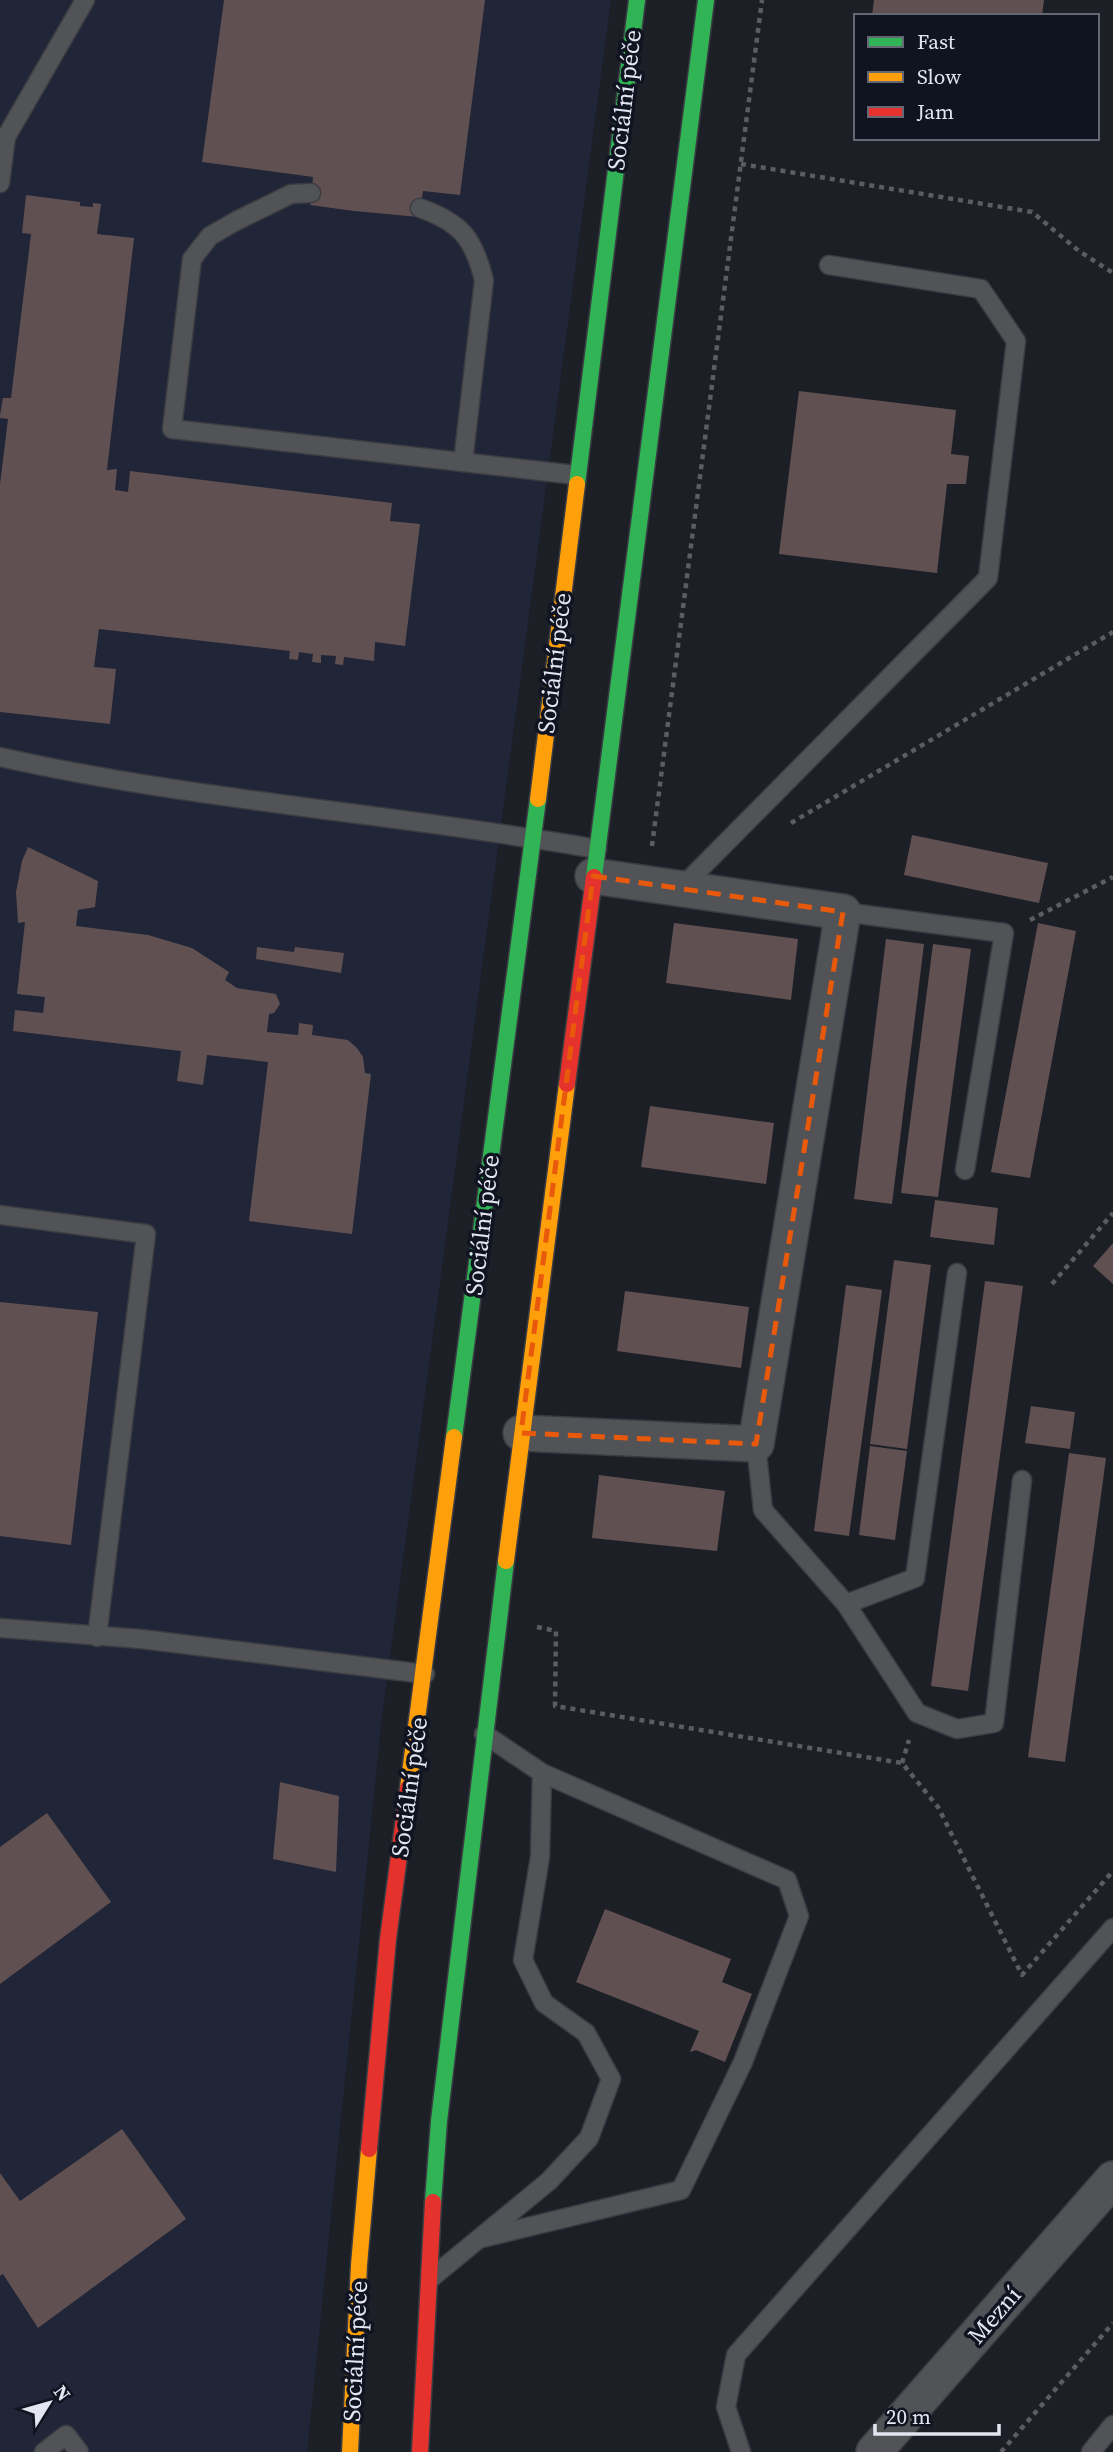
<svg xmlns="http://www.w3.org/2000/svg" width="1113" height="2452" viewBox="0 0 1113 2452" font-family="'Source Serif 4',serif">
	<style>
		.built { fill: #202537 }
		.building { fill: #605051 }
		.lines { fill: none; stroke-linecap: round; stroke-linejoin: round }
		.lane-casing { stroke: #3a3c42; stroke-width: 21 }
		.street-casing { stroke: #3a3c42; stroke-width: 38 }
		.fast-casing { stroke: #3a3c42; stroke-width: 19 }
		.slow-casing { stroke: #3a3c42; stroke-width: 19 }
		.jam-casing { stroke: #3a3c42; stroke-width: 19 }
		.path { stroke: #5c5d61; stroke-width: 4.5; stroke-dasharray: 5 5; stroke-linecap: butt }
		.lane { stroke: #525357; stroke-width: 18 }
		.street { stroke: #525357; stroke-width: 35 }
		.fast { stroke: #30b455; stroke-width: 16 }
		.slow { stroke: #ff9f0a; stroke-width: 16 }
		.jam { stroke: #e5322d; stroke-width: 16 }
		.marked { fill: none; stroke: #e8590c; stroke-width: 5; stroke-dasharray: 14 9; stroke-linejoin: round }
		.labels { text-anchor: middle; dominant-baseline: central; stroke-width: 7; stroke-linejoin: round; paint-order: stroke }
		.street-label { font-size: 24px; fill: #e3e6f1; stroke: #101421 }
	</style>
	<rect width="100%" height="100%" fill="#1d1f27"/>
	<polygon class="built" points="0,0 611,0 382,1717 307,2452 0,2452"/>
	<g class="building">
		<polygon points="224,0 485,0 460,195 423,191 419,217 354,211 310,205 313,177 202,162"/>
		<polygon points="874,0 1044,0 1042,16 872,16"/>
		<polygon points="26,195 80,202 80,206 93,207 93,203 101,204 97,234 134,238 107,470 117,469 115,490 128,492 130,471 392,503 390,521 420,524 405,646 375,642 374,661 344,657 343,665 335,664 336,656 321,655 321,663 312,662 313,654 299,652 298,660 289,659 290,651 99,629 94,667 116,669 110,724 0,712 0,484 8,419 0,418 0,415 3,398 11,398 31,234 22,233"/>
		<polygon points="799,391 956,410 951,454 969,456 966,484 947,484 937,573 779,554"/>
		<polygon points="912,835 1048,863 1039,903 904,875"/>
		<polygon points="28,847 98,881 95,907 78,910 76,926 148,935 192,948 229,972 225,980 237,988 276,994 280,1004 274,1013 269,1014 267,1032 298,1035 299,1023 313,1025 312,1035 348,1040 357,1048 363,1057 365,1073 371,1074 352,1234 249,1221 268,1062 207,1055 203,1085 177,1081 181,1051 13,1031 15,1010 43,1013 45,997 17,994 25,922 18,923 16,892 22,861"/>
		<polygon points="674,923 798,939 791,1000 666,983"/>
		<polygon points="1038,923 1076,931 1030,1178 991,1172"/>
		<polygon points="886,939 924,944 892,1204 854,1199"/>
		<polygon points="933,944 971,949 938,1197 901,1193"/>
		<polygon points="257,947 294,952 295,947 344,953 341,973 256,959"/>
		<polygon points="650,1106 774,1123 766,1184 641,1167"/>
		<polygon points="935,1200 998,1208 994,1245 930,1237"/>
		<polygon points="1113,1243 1113,1284 1093,1266"/>
		<polygon points="894,1260 931,1265 907,1449 870,1444"/>
		<polygon points="985,1281 1023,1286 968,1691 931,1686"/>
		<polygon points="846,1285 882,1290 849,1536 814,1531"/>
		<polygon points="625,1291 749,1307 741,1368 617,1351"/>
		<polygon points="0,1302 98,1312 71,1545 0,1536"/>
		<polygon points="1031,1406 1075,1412 1070,1449 1025,1443"/>
		<polygon points="870,1446 907,1451 895,1540 859,1535"/>
		<polygon points="1069,1453 1106,1458 1065,1762 1028,1757"/>
		<polygon points="599,1475 725,1491 717,1551 592,1538"/>
		<polygon points="280,1782 339,1796 336,1872 273,1859"/>
		<polygon points="47,1813 111,1902 0,1984 0,1847"/>
		<polygon points="605,1909 731,1959 722,1982 752,1994 725,2062 696,2050 690,2052 699,2031 576,1982"/>
		<polygon points="122,2129 186,2219 38,2328 3,2274 0,2276 0,2173 20,2201"/>
	</g>
	<g class="lines">
		<defs>
			<g id="lane">
				<polyline points="0,183 6,137 85,0"/>
				<polyline points="311,193 291,194 236,221 210,236 192,259 172,429 576,475"/>
				<path d="M420,208C461,223 473,237 484,280L463,462"/>
				<path d="M0,757C197,801 399,814 597,849"/>
				<polyline points="681,888 988,578 1016,341 981,289 829,265"/>
				<polyline points="843,912 1004,933 965,1170"/>
				<polyline points="0,1215 146,1234 97,1637"/>
				<polyline points="756,1444 763,1510 846,1604 915,1578 957,1273"/>
				<polyline points="846,1604 917,1713 957,1729 994,1723 1022,1480"/>
				<polyline points="0,1628 141,1639 425,1674"/>
				<polyline points="482,2238 681,2190 743,2062 799,1916 787,1880 542,1773"/>
				<polyline points="430,2279 549,2181 589,2138 611,2079 586,2033 544,2003 523,1960 540,1857 542,1773 484,1734"/>
				<polyline points="44,2452 66,2435 79,2452"/>
				<polyline points="741,2452 726,2407 736,2355 1113,1928"/>
				<polyline points="1091,2452 1113,2425"/>
			</g>
			<g id="street">
				<polyline points="521,1433 756,1444 843,912 593,876"/>
				<polyline points="874,2452 1113,2179"/>
			</g>
			<g id="fast">
				<polyline points="577,484 637,0"/>
				<polyline points="594,877 706,0"/>
				<polyline points="454,1437 538,799"/>
				<polyline points="433,2202 439,2121 506,1561"/>
			</g>
			<g id="slow">
				<polyline points="538,799 577,484"/>
				<polyline points="506,1561 567,1084"/>
				<polyline points="408,1788 454,1437"/>
				<polyline points="350,2452 359,2265 369,2149"/>
			</g>
			<g id="jam">
				<polyline points="567,1084 594,877"/>
				<polyline points="369,2149 388,1939 408,1788"/>
				<polyline points="420,2452 433,2202"/>
			</g>
		</defs>
		<use href="#lane" class="lane-casing"/>
		<use href="#street" class="street-casing"/>
		<use href="#fast" class="fast-casing"/>
		<use href="#slow" class="slow-casing"/>
		<use href="#jam" class="jam-casing"/>
		<g class="path">
			<polyline points="741,164 1032,212 1079,251 1113,273"/>
			<polyline points="791,823 1113,632"/>
			<polyline points="652,846 762,0"/>
			<polyline points="1030,920 1113,877"/>
			<polyline points="1052,1284 1113,1213"/>
			<polyline points="537,1627 556,1631 555,1706 902,1763 938,1807 1022,1975 1113,1871"/>
			<polyline points="902,1763 909,1740"/>
			<polyline points="1001,2452 1113,2323"/>
		</g>
		<use href="#lane" class="lane"/>
		<use href="#street" class="street"/>
		<use href="#fast" class="fast"/>
		<use href="#slow" class="slow"/>
		<use href="#jam" class="jam"/>
	</g>
	<path class="marked" d="M593,876L843,912L756,1444L521,1433Z"/>
	<g class="labels">
		<g class="street-label">
			<text transform="translate(624 100) rotate(-83)">Sociální péče</text>
			<text transform="translate(554 663) rotate(-83)">Sociální péče</text>
			<text transform="translate(482 1225) rotate(-83)">Sociální péče</text>
			<text transform="translate(409 1787) rotate(-82)">Sociální péče</text>
			<text transform="translate(994 2315) rotate(-49)">Mezní</text>
			<text transform="translate(355 2351) rotate(-87)">Sociální péče</text>
		</g>
	</g>
	<rect x="854" y="14" width="245" height="126" fill="#101421" stroke="#646874" stroke-width="2"/>
	<rect x="868" y="37" width="35" height="10" fill="#30b455" stroke="#646874" stroke-width="2"/>
	<text x="917" y="49" font-size="21" fill="#e3e6f1">Fast</text>
	<rect x="868" y="72" width="35" height="10" fill="#ff9f0a" stroke="#646874" stroke-width="2"/>
	<text x="917" y="84" font-size="21" fill="#e3e6f1">Slow</text>
	<rect x="868" y="107" width="35" height="10" fill="#e5322d" stroke="#646874" stroke-width="2"/>
	<text x="917" y="119" font-size="21" fill="#e3e6f1">Jam</text>
	<g transform="translate(49 2403) rotate(53)" stroke="#101421" stroke-width="5" paint-order="stroke">
	<path d="M0-5L12 26L0 18L-12 26Z" fill="#e3e6f1"/>
	<text y="-10" font-size="19" font-weight="bold" text-anchor="middle" fill="#e3e6f1">N</text>
	</g>
	<path d="M875 2424v10h124v-10" fill="none" stroke="#e3e6f1" stroke-width="3.5"/>
	<text x="886" y="2424" font-size="21" fill="#e3e6f1" stroke="#101421" stroke-width="5" paint-order="stroke">20 m</text>
</svg>
